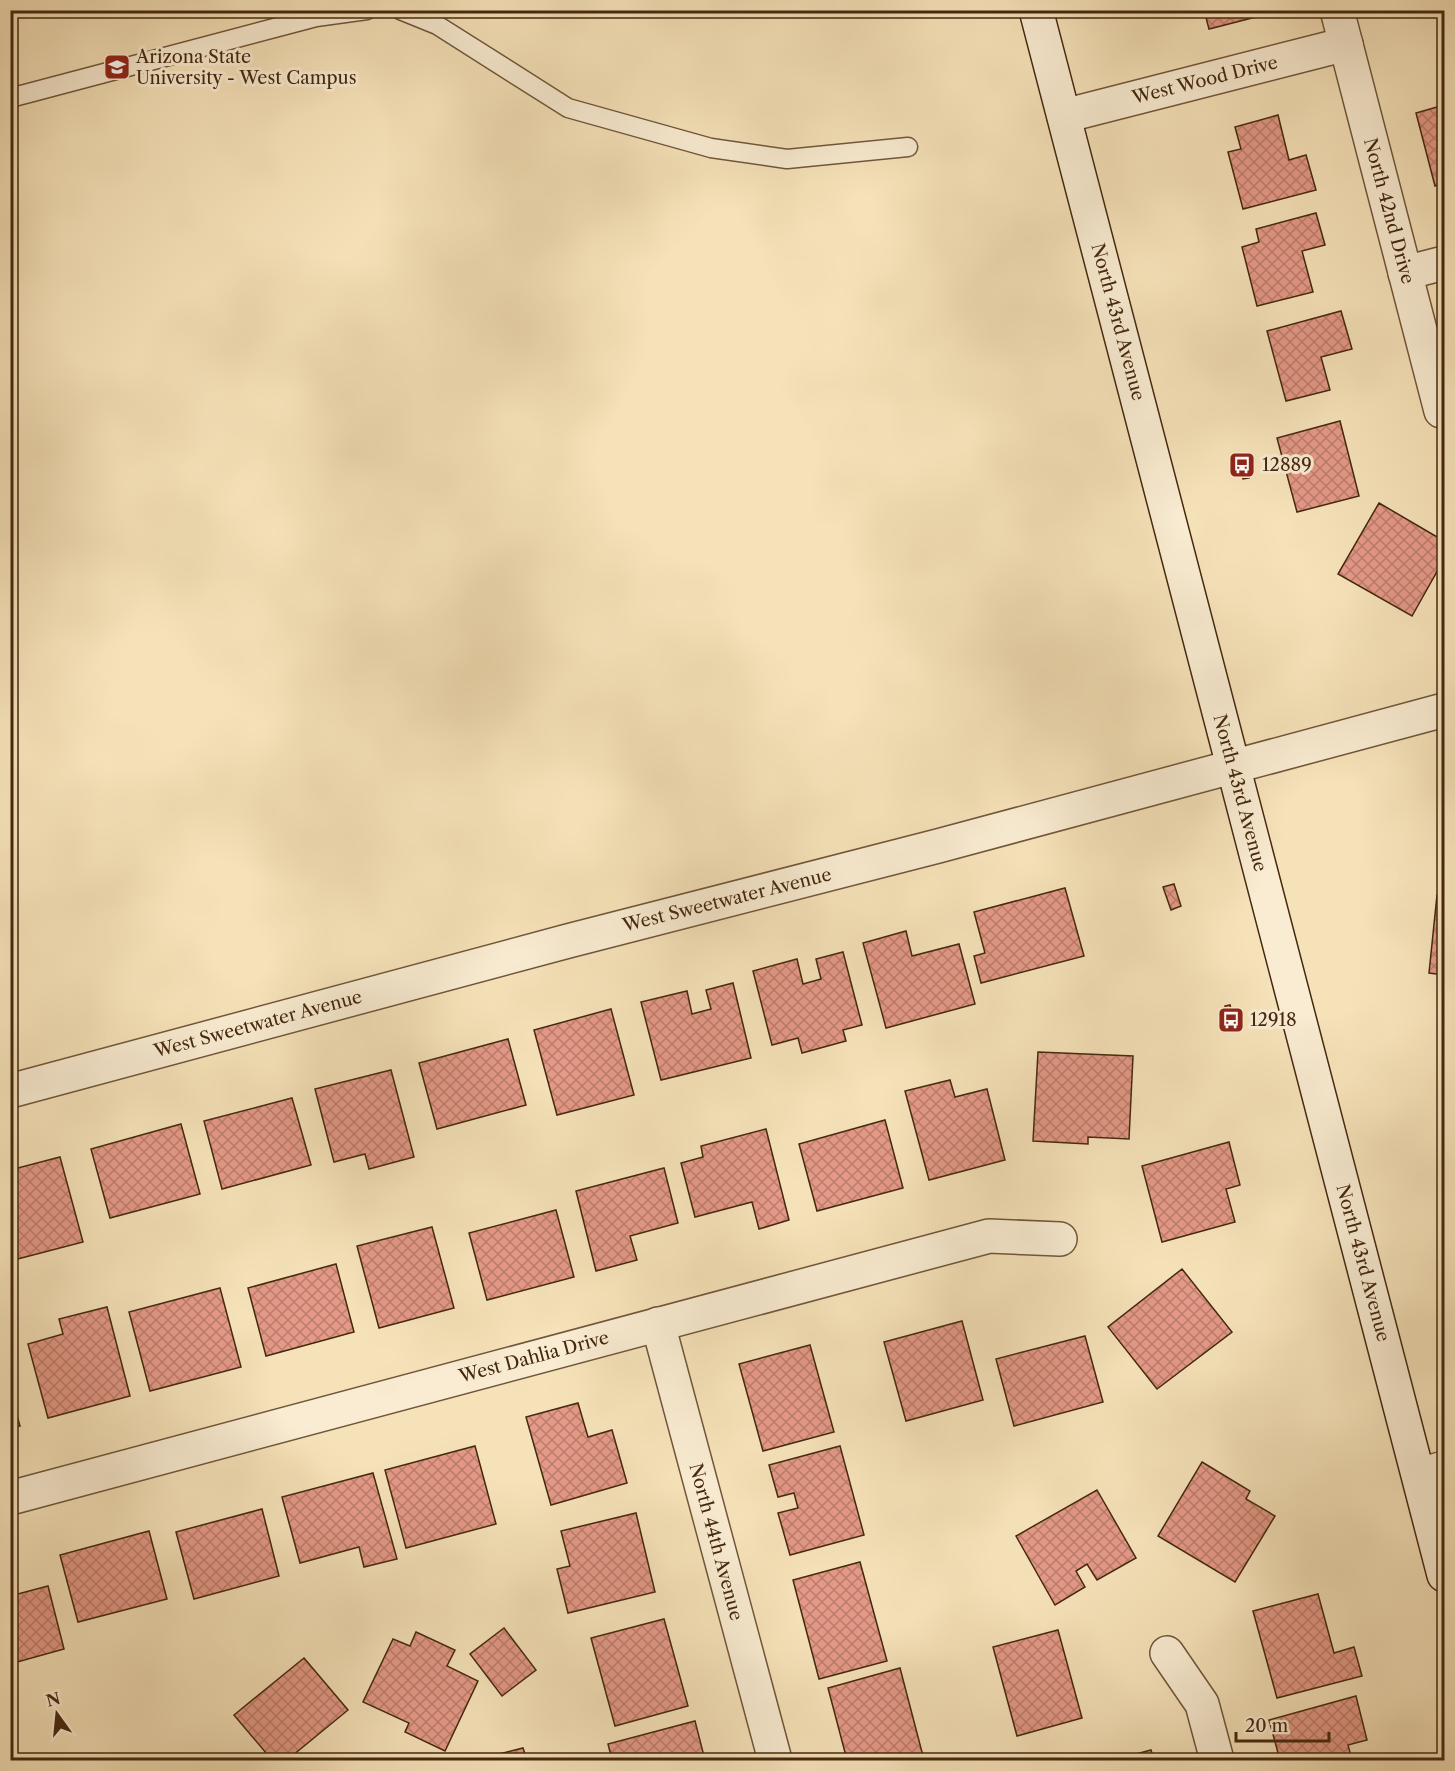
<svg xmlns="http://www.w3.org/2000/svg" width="1455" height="1771" viewBox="0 0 1455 1771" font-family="'Libre Caslon Text',serif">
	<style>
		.building { fill: url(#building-cross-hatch); stroke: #44280f; stroke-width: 1.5 }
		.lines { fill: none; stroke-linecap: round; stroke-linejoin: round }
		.service-casing { stroke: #70563a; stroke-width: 21 }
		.minor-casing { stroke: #70563a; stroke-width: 36 }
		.tertiary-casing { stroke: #70563a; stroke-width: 36 }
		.secondary-casing { stroke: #44280f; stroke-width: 36 }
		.service { stroke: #f9ecd2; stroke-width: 18 }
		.minor { stroke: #f9ecd2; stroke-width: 33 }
		.tertiary { stroke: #f9ecd2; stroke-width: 33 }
		.secondary { stroke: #f9ecd2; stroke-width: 33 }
		.labels { text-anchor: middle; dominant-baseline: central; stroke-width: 6; stroke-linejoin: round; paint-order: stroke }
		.poi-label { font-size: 18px; fill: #44280f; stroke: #f9ecd2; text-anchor: start }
		.street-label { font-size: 18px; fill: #44280f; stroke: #f9ecd2 }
	</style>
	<defs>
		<pattern id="building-cross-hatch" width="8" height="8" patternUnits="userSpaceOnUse" patternTransform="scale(1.5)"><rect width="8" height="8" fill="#e59987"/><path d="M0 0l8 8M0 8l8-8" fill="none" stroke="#bb7d6d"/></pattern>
	</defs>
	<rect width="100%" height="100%" fill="#f6e2b9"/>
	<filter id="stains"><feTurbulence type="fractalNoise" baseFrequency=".00333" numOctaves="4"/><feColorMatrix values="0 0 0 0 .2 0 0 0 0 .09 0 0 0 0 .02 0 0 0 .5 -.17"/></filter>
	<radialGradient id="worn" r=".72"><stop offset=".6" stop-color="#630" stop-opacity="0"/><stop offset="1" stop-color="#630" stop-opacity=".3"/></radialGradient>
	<g class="building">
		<polygon points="1204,10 1263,10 1264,15 1209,29"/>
		<polygon points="1444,105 1444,183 1435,186 1416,113"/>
		<polygon points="1278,115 1289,160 1306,155 1316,190 1243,209 1228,152 1241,149 1235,127"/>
		<polygon points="1316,213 1325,245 1302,251 1313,292 1257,306 1242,247 1259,242 1256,229"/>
		<polygon points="1341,311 1352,349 1321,357 1330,390 1286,401 1267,331"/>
		<polygon points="1340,421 1359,496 1297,512 1277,438"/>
		<polygon points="1244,461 1249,478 1243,479 1239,463"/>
		<polygon points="1379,503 1444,541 1444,559 1412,616 1338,574"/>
		<polygon points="1174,884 1181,906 1171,910 1163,887"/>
		<polygon points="1065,888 1084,956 981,983 974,956 985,953 974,912"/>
		<polygon points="1437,895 1444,896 1444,975 1429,973"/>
		<polygon points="906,931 912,956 959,944 975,1004 886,1028 863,943"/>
		<polygon points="843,952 862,1025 843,1030 846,1041 802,1053 798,1038 772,1045 753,971 797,959 803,984 821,979 816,959"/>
		<polygon points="733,983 751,1058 661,1080 641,1002 687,991 692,1014 711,1009 706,990"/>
		<polygon points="1230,1005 1234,1022 1229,1023 1225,1006"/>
		<polygon points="611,1009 634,1095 557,1115 534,1030"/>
		<polygon points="508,1039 526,1105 437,1129 419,1063"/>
		<polygon points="1038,1052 1133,1056 1129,1139 1088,1137 1088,1144 1033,1141"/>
		<polygon points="391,1070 414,1157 369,1169 365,1154 334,1162 315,1089"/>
		<polygon points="950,1080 955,1097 987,1089 1005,1160 929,1180 905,1091"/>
		<polygon points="292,1098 311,1165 222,1189 204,1121"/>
		<polygon points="885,1120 903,1188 817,1211 799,1144"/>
		<polygon points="181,1124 200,1194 110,1218 91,1149"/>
		<polygon points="766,1129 789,1220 759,1229 752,1202 695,1217 681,1163 703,1157 701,1146"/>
		<polygon points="1229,1142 1240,1185 1226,1189 1235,1222 1162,1242 1142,1166"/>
		<polygon points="60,1157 83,1242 10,1261 10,1170"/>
		<polygon points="664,1168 678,1223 630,1236 637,1260 596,1271 576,1191"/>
		<polygon points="556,1210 574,1277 487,1300 469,1233"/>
		<polygon points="432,1227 454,1308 379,1328 357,1246"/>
		<polygon points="336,1264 354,1332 266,1356 248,1288"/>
		<polygon points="1182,1269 1232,1332 1157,1389 1108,1327"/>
		<polygon points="220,1288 241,1367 150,1391 129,1312"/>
		<polygon points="107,1307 130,1396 48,1418 28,1344 63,1334 59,1319"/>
		<polygon points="962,1321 983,1400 906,1421 884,1342"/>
		<polygon points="1085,1336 1103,1402 1014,1426 996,1359"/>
		<polygon points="810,1345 834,1432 763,1451 739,1364"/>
		<polygon points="10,1391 20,1426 10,1429"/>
		<polygon points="578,1403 588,1437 612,1430 627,1483 551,1505 526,1417"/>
		<polygon points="475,1446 496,1524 406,1548 385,1470"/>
		<polygon points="840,1446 864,1535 790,1555 778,1513 798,1508 794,1493 778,1497 769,1465"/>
		<polygon points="1202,1462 1250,1491 1246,1499 1275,1516 1235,1582 1158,1536"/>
		<polygon points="373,1473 397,1559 364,1567 359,1547 300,1563 282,1497"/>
		<polygon points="1097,1490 1136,1558 1097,1580 1087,1564 1076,1571 1085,1587 1055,1605 1016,1536"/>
		<polygon points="262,1509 279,1576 194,1599 176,1532"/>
		<polygon points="636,1513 655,1592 568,1613 557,1569 570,1566 561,1531"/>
		<polygon points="149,1531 167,1599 78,1622 60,1555"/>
		<polygon points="860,1562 887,1661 819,1679 793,1580"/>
		<polygon points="48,1586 64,1649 10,1664 10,1596"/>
		<polygon points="1318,1594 1334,1653 1354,1647 1362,1676 1277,1698 1253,1611"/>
		<polygon points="664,1619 688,1706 615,1726 591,1638"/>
		<polygon points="504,1628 536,1670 502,1696 470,1654"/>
		<polygon points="1058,1630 1082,1718 1017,1736 993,1647"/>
		<polygon points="416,1632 455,1650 447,1666 478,1681 445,1751 405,1732 409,1723 363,1702 393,1639 410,1646"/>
		<polygon points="304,1658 348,1710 287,1760 272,1760 234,1715"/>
		<polygon points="900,1668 923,1756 906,1760 847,1760 828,1688"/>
		<polygon points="1356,1696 1367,1740 1348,1745 1352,1760 1280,1760 1269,1720"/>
		<polygon points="695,1721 705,1760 612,1760 608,1744"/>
		<polygon points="523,1748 527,1760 475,1760"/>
		<polygon points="1151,1750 1154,1760 1114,1760"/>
	</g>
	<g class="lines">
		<defs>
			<g id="service">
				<polyline points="400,10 437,25 568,108 711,148 787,159 908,147"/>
				<polyline points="10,98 316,17 367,10"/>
			</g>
			<g id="minor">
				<polyline points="1337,10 1441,411"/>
				<polyline points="1064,116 1346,44"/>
				<polyline points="1405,273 1444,263"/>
				<polyline points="658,1324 775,1760"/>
				<polyline points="1419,1475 1444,1468"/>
				<polyline points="10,1498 989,1236 1060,1239"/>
				<polyline points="1167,1653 1202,1704 1217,1760"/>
			</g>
			<polyline id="tertiary" points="10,1091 568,941 938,846 1444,710"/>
			<polyline id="secondary" points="1036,10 1444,1575"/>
		</defs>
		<use href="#service" class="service-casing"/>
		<use href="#minor" class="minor-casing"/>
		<use href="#tertiary" class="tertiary-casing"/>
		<use href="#secondary" class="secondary-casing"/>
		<use href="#service" class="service"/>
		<use href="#minor" class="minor"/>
		<use href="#tertiary" class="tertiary"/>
		<use href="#secondary" class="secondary"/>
	</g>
	<defs>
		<symbol id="university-square" viewBox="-11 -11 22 22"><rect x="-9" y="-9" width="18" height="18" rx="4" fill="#8f2418" stroke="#f9ecd2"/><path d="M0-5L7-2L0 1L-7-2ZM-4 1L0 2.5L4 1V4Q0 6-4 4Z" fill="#fff"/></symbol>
		<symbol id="bus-square" viewBox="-11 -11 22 22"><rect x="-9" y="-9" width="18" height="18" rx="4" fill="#8f2418" stroke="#f9ecd2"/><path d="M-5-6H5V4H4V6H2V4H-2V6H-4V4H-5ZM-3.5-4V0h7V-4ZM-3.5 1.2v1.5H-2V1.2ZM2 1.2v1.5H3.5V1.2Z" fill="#fff"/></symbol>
	</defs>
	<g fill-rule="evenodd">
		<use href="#university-square" x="102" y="52" width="30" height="30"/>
		<use href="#bus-square" x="1227" y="450" width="30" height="30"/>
		<use href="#bus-square" x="1216" y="1005" width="30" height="30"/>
	</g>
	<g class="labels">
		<g class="poi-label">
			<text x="136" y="57">Arizona State<tspan x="136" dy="21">University - West Campus</tspan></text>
			<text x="1262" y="465">12889</text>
			<text x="1250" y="1020">12918</text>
		</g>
		<g class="street-label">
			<text transform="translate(1205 80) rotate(-14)">West Wood Drive</text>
			<text transform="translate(1389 211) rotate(75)">North 42nd Drive</text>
			<text transform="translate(1118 322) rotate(75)">North 43rd Avenue</text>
			<text transform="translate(1240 793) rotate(75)">North 43rd Avenue</text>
			<text transform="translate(727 900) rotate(-14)">West Sweetwater Avenue</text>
			<text transform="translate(258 1024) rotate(-15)">West Sweetwater Avenue</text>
			<text transform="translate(1363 1263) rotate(75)">North 43rd Avenue</text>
			<text transform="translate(534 1357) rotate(-15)">West Dahlia Drive</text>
			<text transform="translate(716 1542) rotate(75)">North 44th Avenue</text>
		</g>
	</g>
	<rect width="1455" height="1771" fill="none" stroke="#f6e2b9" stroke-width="36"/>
	<rect x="12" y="12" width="1431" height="1747" fill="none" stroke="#44280f" stroke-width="3"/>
	<rect x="18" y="18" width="1419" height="1735" fill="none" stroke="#44280f" stroke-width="1.5"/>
	<g transform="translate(57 1714) rotate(345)" stroke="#f9ecd2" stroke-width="4.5" paint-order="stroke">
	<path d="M0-4.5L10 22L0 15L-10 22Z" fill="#44280f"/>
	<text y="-9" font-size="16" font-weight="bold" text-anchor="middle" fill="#44280f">N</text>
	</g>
	<path d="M1236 1732v9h93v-9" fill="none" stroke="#44280f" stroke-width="3"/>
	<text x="1245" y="1732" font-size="18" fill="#44280f" stroke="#f9ecd2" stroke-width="4.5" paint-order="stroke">20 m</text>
	<rect width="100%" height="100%" filter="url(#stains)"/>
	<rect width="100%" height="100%" fill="url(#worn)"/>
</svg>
